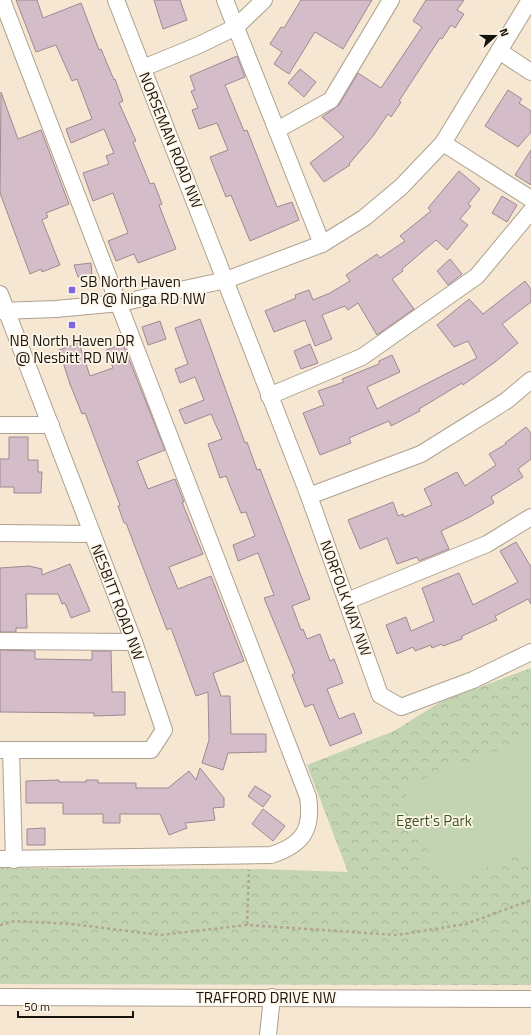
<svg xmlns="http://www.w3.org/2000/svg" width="531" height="1035" viewBox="0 0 531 1035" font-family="'Titillium Web',sans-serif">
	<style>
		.forest { fill: url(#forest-crowns) }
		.pitch { fill: #c3d4b2 }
		.building { fill: #d4bcc8; stroke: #9e8893 }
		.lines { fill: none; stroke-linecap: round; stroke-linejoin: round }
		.minor-casing { stroke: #aea18e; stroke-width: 18 }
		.path { stroke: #b1a595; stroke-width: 2.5; stroke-dasharray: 3 3; stroke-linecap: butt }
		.minor { stroke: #fff; stroke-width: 16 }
		.poi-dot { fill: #8164df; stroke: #fef6e9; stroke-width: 1.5 }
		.labels { text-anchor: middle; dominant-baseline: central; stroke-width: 3.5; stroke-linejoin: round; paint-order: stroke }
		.street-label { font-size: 15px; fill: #17120b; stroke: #fef6e9 }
		.poi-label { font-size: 15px; fill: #17120b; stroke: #fef6e9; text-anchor: start }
		.park-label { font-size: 15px; fill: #3f5722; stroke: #fef6e9 }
	</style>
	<defs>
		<pattern id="forest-crowns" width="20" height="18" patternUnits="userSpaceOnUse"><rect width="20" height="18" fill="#c3d4b2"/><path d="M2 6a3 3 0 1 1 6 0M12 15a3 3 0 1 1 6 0" fill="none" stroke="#a7b598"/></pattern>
	</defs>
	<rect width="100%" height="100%" fill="#f6e7d3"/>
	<polygon class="forest" points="531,668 531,985 0,984 0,868 260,869 348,872 307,765 394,731 442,701"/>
	<polygon class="pitch" points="531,738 531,850 441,885 403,787"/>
	<g class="building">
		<polygon points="16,0 37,0 43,18 81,3 99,50 101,49 114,80 115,79 123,101 119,103 136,141 133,142 150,184 154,183 162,204 159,205 176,249 138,263 134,254 116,261 108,241 128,233 113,193 93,201 83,173 109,164 106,156 114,153 104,129 71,143 66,129 92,119 77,79 72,81 56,45 36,52"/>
		<polygon points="154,0 180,0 187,20 163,29"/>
		<polygon points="301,0 372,0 343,49 315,32 289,74 274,64 282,52 270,44 281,27 284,28"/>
		<polygon points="426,0 464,0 457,10 464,14 455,28 451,25 442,39 440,38 399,101 401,102 391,117 388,114 373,136 349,164 350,165 324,182 310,163 344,137 322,117 339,105 358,73 381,88 422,27 413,21"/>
		<polygon points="237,56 245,77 225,85 244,131 247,130 277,207 292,202 299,220 250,241 231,195 226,197 210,157 228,150 217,123 199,129 192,110 198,108 191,91 195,90 190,76"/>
		<polygon points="300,69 316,82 304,97 288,83"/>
		<polygon points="508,90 522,99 519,103 531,111 531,132 518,147 485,126"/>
		<polygon points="1,92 18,139 41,130 69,204 46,213 48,217 42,220 60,265 42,272 41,269 30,274 0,193"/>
		<polygon points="531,150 531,185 515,175"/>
		<polygon points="459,171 480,189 468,204 471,206 460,219 468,225 447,250 436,240 402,269 403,271 392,279 414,309 377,335 358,303 348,310 345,306 322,315 332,339 315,346 305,320 274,332 265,311 296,298 295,295 309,290 313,300 330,293 350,281 346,275 377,254 380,258 405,241 400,236 431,211 428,208"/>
		<polygon points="502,196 517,205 507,222 492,213"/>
		<polygon points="450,259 462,274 448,285 437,271"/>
		<polygon points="91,263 92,276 78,277 74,265"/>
		<polygon points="525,281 531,289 531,302 502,324 518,343 495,362 463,385 462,383 419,409 420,411 391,426 389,421 349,438 351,443 320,455 303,413 324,405 318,391 344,382 342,379 379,364 379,361 392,355 400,372 367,387 377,409 477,358 468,341 454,347 437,325 469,299 483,314"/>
		<polygon points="200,319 245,443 247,442 257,470 260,469 310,599 292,606 301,630 303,629 307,639 320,634 330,661 334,659 343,683 327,689 339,719 354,713 362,733 330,746 313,704 305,707 292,675 295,673 264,598 274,595 258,553 238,561 233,545 255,536 246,512 241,513 226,476 220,478 208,444 222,439 211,414 185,424 179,410 204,400 195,377 180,383 175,369 188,364 175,328"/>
		<polygon points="160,321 166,339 148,345 142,327"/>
		<polygon points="79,343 90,376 113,368 106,350 123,344 165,450 137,461 148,489 175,479 184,502 182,502 203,554 169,567 178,589 211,576 244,661 213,673 221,696 230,696 231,734 266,734 266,752 228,753 223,770 202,763 209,740 208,692 196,696 171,628 167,630 126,523 124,523 118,506 120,505 85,413 82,414 70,384 59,350"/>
		<polygon points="310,344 318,363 301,369 294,351"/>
		<polygon points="526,427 531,433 531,459 518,469 523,477 491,497 494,503 468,518 441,531 449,549 419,561 417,557 397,564 387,538 360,549 348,520 393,502 398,516 403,514 404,517 432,505 424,489 457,472 465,486 496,465 489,454 506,444 505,443"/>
		<polygon points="9,437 28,437 28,460 38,460 38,472 42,472 41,493 14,493 14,487 0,487 0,459 9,459"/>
		<polygon points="516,542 531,567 531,604 528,599 495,616 497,620 462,636 462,639 443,646 442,644 432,648 431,645 415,651 413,647 397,654 386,625 406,617 411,631 434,621 422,588 459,573 473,605 518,582 500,551"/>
		<polygon points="70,564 90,611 71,618 65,603 62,604 58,594 26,594 27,628 16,628 16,632 0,632 0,568 29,566 42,569 42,575"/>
		<polygon points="0,650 35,651 35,659 92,660 92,651 111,651 112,692 125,692 125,715 94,716 94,713 0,712"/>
		<polygon points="200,768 224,798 224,807 213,808 215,820 185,823 187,828 169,835 160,814 120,814 120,823 103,823 103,814 63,814 63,803 26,803 26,781 59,780 59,782 86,782 86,780 98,780 98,783 136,783 136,788 168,788 189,771 196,780"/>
		<polygon points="255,786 271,796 263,807 248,796"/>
		<polygon points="263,809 285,826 273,841 252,824"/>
		<polygon points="45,828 45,845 27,845 27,829"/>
	</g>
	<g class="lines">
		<defs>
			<g id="minor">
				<polyline points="116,0 309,496 380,695 401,707 473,680 531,652"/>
				<polyline points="225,0 322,244"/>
				<polyline points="499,51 531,72"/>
				<polyline points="143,68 199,45 236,27 264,0"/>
				<polyline points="277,130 331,100 391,0"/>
				<polyline points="443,143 531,199"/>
				<polyline points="0,294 134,642 164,730 151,750 0,750"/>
				<polyline points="0,311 56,309 120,303 226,280 322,244 364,218 401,187 443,143 530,0"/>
				<polyline points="269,396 362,357 477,276 531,211"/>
				<polyline points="0,425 51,425"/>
				<polyline points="309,496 421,454 506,401 531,380"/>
				<polyline points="0,533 92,534"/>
				<polyline points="347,601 487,544 531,517"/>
				<polyline points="0,641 134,642"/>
				<polyline points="11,750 14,860"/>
				<path d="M0,859L271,855C303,845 313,829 308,797L2,0"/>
				<polyline points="0,997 531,999"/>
				<polyline points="268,1035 272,997"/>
			</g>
		</defs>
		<use href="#minor" class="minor-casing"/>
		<g class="path">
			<polyline points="0,925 15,921 72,924 160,935 247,925 397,935 466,924 531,900"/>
			<polyline points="247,925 249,870"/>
		</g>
		<use href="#minor" class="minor"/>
	</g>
	<g class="poi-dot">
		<rect x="68" y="286" width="8" height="8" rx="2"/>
		<rect x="68" y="321" width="8" height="8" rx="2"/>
	</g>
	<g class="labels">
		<g class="street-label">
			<text transform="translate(171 140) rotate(68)">NORSEMAN ROAD NW</text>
			<text transform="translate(346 598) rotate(70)">NORFOLK WAY NW</text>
			<text transform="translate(118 602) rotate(69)">NESBITT ROAD NW</text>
			<text x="266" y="997">TRAFFORD DRIVE NW</text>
		</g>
		<g class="poi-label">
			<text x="80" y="281">SB North Haven<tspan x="80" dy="17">DR @ Ninga RD NW</tspan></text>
			<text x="72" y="340" text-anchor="middle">NB North Haven DR<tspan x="72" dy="17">@ Nesbitt RD NW</tspan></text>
		</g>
		<g class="park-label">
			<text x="434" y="820">Egert's Park</text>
		</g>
	</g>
	<g transform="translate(495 36) rotate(69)" stroke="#fef6e9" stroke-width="3" paint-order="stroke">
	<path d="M0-3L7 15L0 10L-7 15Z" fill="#17120b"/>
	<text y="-6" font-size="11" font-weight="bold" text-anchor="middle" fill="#17120b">N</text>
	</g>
	<path d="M18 1011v6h115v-6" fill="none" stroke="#17120b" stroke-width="2"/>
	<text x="24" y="1011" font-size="12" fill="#17120b" stroke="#fef6e9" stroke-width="3" paint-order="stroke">50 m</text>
</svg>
